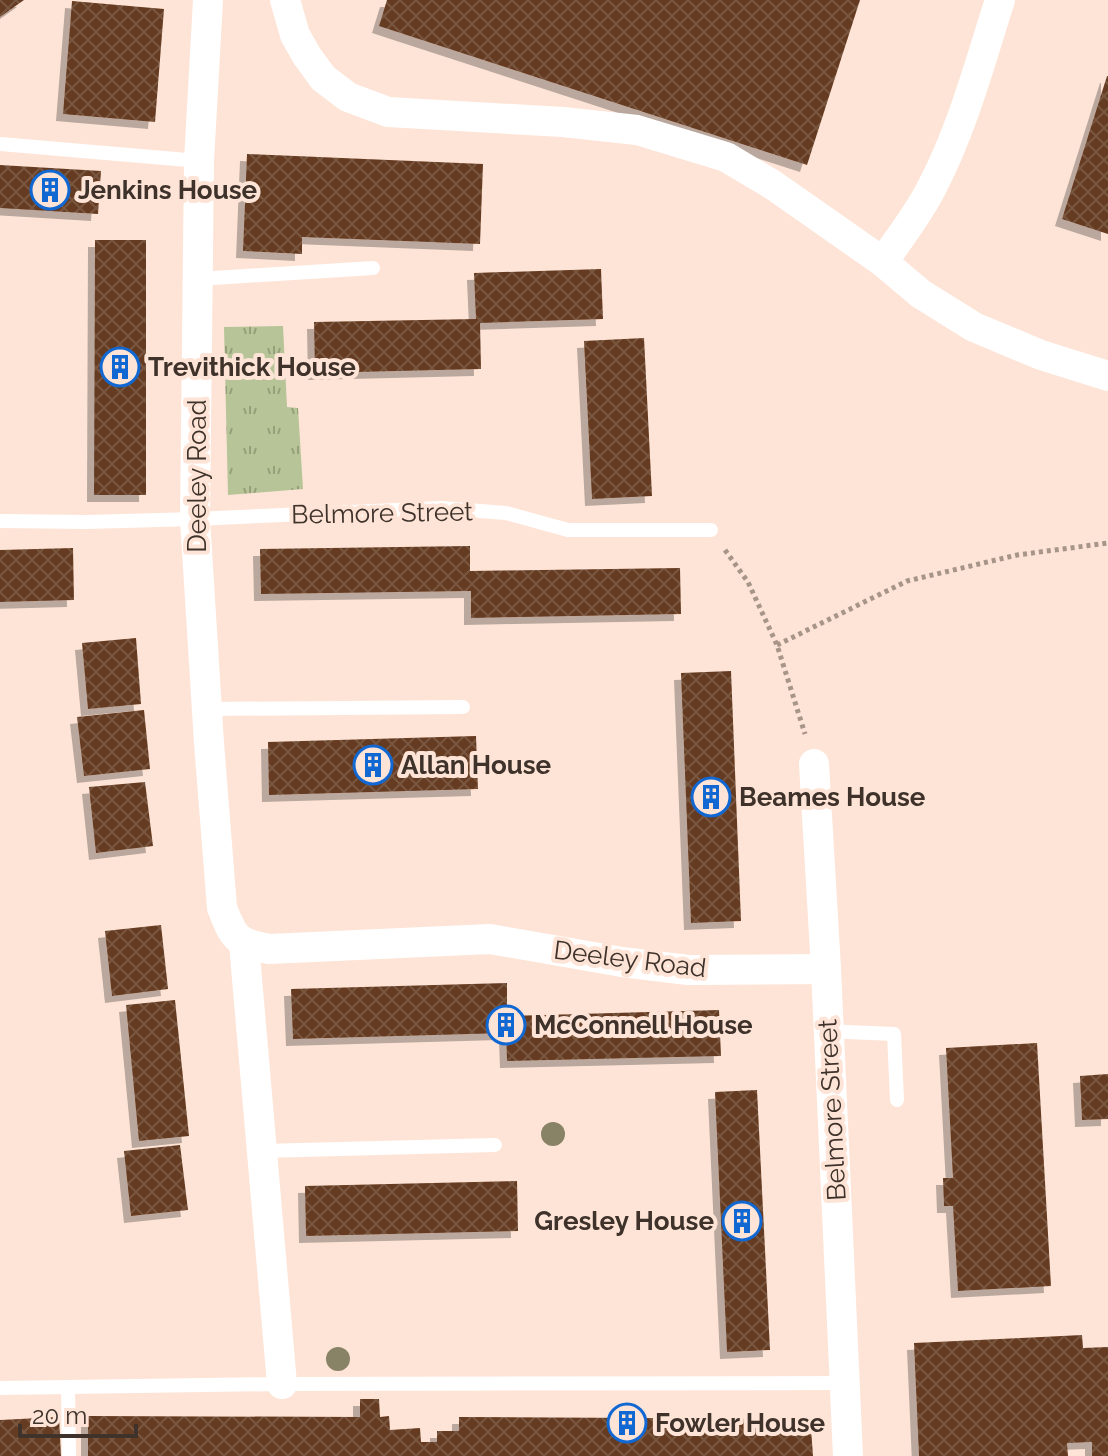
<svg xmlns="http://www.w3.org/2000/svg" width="1108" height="1456" viewBox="0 0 1108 1456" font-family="Raleway,sans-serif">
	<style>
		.park { fill: url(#park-tufts) }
		.building { fill: url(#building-cross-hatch); filter: url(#shadow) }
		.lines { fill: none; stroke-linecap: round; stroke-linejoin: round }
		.path { stroke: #a8958a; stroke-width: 5; stroke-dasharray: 4 4; stroke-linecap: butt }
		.lane { stroke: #fff; stroke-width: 14 }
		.street { stroke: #fff; stroke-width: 30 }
		.tree { fill: #888266 }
		.labels { text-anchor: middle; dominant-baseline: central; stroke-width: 8; stroke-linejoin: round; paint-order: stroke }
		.poi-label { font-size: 26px; font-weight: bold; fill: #3e322b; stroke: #fee4d6; text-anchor: start }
		.street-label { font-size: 26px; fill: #3e322b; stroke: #fee4d6 }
	</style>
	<defs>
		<pattern id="park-tufts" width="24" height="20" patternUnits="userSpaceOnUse" patternTransform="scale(2)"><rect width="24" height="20" fill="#b6c497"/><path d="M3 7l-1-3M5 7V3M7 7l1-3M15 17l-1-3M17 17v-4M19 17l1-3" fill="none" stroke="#95a07b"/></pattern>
		<pattern id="building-cross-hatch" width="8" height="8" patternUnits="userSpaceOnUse" patternTransform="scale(2)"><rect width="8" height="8" fill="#653b21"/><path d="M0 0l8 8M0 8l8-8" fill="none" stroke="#785641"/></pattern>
		<filter id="shadow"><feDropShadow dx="-7" dy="7" stdDeviation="0" flood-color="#0004"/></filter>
	</defs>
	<rect width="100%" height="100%" fill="#fee4d6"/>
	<polygon class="park" points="283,326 287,407 298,408 303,489 228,495 224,327"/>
	<g class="building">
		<polygon points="0,0 24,0 0,17"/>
		<polygon points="387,0 860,0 807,165 379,26"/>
		<polygon points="72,1 164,9 155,122 63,114"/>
		<polygon points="1107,76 1108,76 1108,234 1062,219"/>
		<polygon points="247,154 483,164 480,244 302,237 302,254 243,251"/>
		<polygon points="0,165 101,171 98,214 0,208"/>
		<polygon points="95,240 146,240 146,495 94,495"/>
		<polygon points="601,269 603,319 480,323 481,369 315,373 314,322 476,319 474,273"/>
		<polygon points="644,338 652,496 592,499 584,341"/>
		<polygon points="470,546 470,571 680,568 681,614 471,618 471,591 261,594 260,549"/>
		<polygon points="73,548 74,600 0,602 0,550"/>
		<polygon points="136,638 141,704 88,709 82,643"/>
		<polygon points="731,671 741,921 691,923 681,673"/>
		<polygon points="144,710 150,769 84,776 77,717"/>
		<polygon points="476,736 478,789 269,795 268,742"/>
		<polygon points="145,782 153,846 96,853 89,787"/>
		<polygon points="161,925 168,989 112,996 105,931"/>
		<polygon points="507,983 507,1016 719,1010 721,1056 507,1061 506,1033 293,1039 291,989"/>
		<polygon points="175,1000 189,1136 139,1141 126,1005"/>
		<polygon points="1037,1043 1051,1286 958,1291 953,1206 944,1206 943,1178 953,1178 946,1048"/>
		<polygon points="1108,1074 1108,1119 1082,1120 1080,1076"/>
		<polygon points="757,1090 770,1350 727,1352 715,1092"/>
		<polygon points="180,1145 188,1210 131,1216 124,1151"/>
		<polygon points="517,1181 518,1231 306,1236 305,1186"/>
		<polygon points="1082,1335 1083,1348 1108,1347 1108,1456 1092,1456 1092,1442 1067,1443 1068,1456 919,1456 914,1343"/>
		<polygon points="360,1399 379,1399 380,1417 389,1416 390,1430 420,1428 421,1442 437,1442 437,1431 459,1431 459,1417 794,1419 795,1428 811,1428 813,1456 88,1456 88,1416 360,1417"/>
		<polygon points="59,1417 61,1456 0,1456 0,1420"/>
	</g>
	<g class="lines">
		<g class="path">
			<polyline points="725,550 748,582 777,645 805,734"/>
			<polyline points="777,645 907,581 1017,555 1108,543"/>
		</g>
		<g class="lane">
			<polyline points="0,144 199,161"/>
			<polyline points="198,279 373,268"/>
			<polyline points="0,521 87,522 195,519 441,508 506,513 568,530 711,530"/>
			<polyline points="207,709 463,707"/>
			<polyline points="824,1031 894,1034 897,1100"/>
			<polyline points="262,1151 495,1145"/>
			<polyline points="68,1387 69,1456"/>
			<polyline points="0,1388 282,1384 845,1383"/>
		</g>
		<g class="street">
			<path d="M208,0L199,161L195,519L209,743L222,908C234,938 236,943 269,949L490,939L622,962L688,970L826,969"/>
			<polyline points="285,0 295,35 307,56 323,78 348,97 388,112 563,122 637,130 726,157 773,185 883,262 921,294 974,327 1041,355 1108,376"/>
			<path d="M883,262C900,237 920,212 933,185C963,127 980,62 1000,0"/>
			<polyline points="814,764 826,969 848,1456"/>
			<polyline points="244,944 282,1384"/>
		</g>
	</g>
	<g class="tree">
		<circle cx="553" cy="1134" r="12"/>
		<circle cx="338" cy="1359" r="12"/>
	</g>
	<defs>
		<symbol id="building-ring" viewBox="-11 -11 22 22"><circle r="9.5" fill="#fee4d6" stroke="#1268d2" stroke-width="1.5"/><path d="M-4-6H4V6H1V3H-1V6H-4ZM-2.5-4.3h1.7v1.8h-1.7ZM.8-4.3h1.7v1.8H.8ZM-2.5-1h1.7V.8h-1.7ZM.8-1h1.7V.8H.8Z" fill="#1268d2"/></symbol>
	</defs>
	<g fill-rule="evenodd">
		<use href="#building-ring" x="28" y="168" width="44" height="44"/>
		<use href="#building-ring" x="98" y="345" width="44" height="44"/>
		<use href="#building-ring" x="351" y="743" width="44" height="44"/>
		<use href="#building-ring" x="689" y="775" width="44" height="44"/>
		<use href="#building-ring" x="484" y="1003" width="44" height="44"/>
		<use href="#building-ring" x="720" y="1199" width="44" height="44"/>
		<use href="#building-ring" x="605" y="1401" width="44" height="44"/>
	</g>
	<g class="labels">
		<g class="poi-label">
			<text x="78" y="190">Jenkins House</text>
			<text x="148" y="367">Trevithick House</text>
			<text x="401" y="765">Allan House</text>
			<text x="739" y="797">Beames House</text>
			<text x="534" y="1025">McConnell House</text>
			<text x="714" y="1221" text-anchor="end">Gresley House</text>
			<text x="655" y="1423">Fowler House</text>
		</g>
		<g class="street-label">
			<text transform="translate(197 476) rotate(-90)">Deeley Road</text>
			<text transform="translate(382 513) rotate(-1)">Belmore Street</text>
			<text transform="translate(630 959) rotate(7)">Deeley Road</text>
			<text transform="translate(832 1110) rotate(-93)">Belmore Street</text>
		</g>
	</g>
	<path d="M20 1424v12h116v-12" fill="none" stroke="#3e322b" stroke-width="4"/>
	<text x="32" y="1424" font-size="24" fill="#3e322b" stroke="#fee4d6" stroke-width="6" paint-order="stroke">20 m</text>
</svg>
